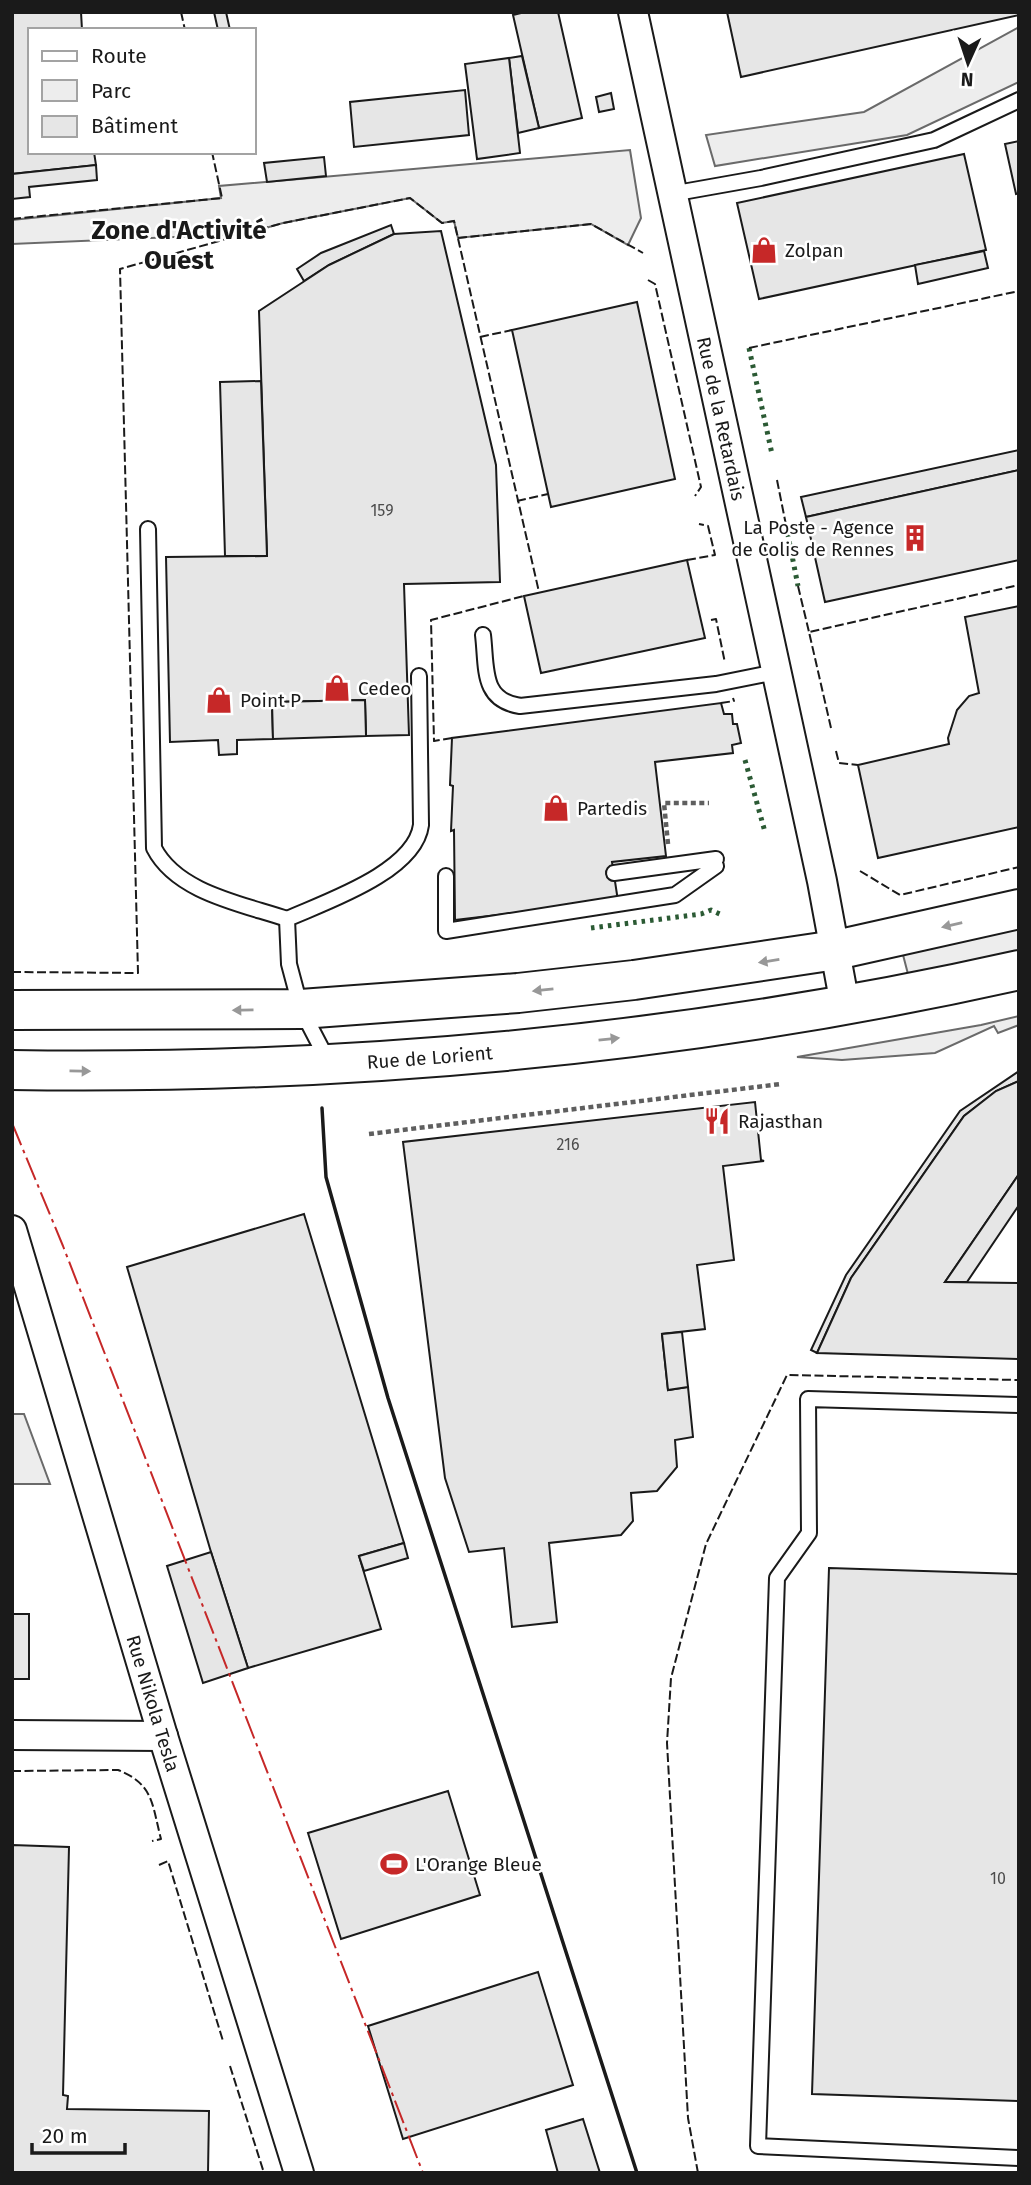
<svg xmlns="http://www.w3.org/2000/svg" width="1031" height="2185" viewBox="0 0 1031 2185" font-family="'Fira Sans',sans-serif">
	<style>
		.green { fill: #ededed; stroke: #6a6a6a; stroke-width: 2 }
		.building { fill: #e6e6e6; stroke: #1a1a1a; stroke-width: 2 }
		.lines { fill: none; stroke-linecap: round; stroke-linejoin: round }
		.lane-casing { stroke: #1a1a1a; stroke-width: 18 }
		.street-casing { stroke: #1a1a1a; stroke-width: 32 }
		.primary-casing { stroke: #1a1a1a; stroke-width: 42 }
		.path { stroke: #5f5f5f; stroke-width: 4.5; stroke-dasharray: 5 3.5; stroke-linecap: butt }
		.lane { stroke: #fff; stroke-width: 14 }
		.street { stroke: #fff; stroke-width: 28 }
		.primary { stroke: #fff; stroke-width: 38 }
		.hedge { stroke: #2b5a34; stroke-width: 5; stroke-dasharray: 3.5 5; stroke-linecap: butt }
		.fence { stroke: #1a1a1a; stroke-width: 2; stroke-dasharray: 9 3.5; stroke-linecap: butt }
		.wall { stroke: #1a1a1a; stroke-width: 3.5 }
		.power { stroke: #c62828; stroke-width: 2; stroke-dasharray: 24 5 3.5 5; stroke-linecap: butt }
		.oneway { fill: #989898 }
		.labels { text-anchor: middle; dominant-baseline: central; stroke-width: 5; stroke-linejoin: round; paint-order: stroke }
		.number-label { font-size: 16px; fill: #4d4d4d }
		.poi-label { font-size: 19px; fill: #1a1a1a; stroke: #fff; text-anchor: start }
		.street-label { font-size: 19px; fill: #1a1a1a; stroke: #fff }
		.district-label { font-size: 26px; font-weight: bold; fill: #1a1a1a; stroke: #fff }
	</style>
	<rect width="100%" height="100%" fill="#fff"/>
	<g class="green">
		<polygon points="1019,27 1019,82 907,135 715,166 706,135 864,112"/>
		<polygon points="630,150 641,218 628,245 591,224 458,238 454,221 442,223 410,198 283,223 244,234 12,244 12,220 221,198 219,186"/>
		<polygon points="1019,926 1019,954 908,974 902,951"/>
		<polygon points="1019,1016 1019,1025 998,1033 994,1026 935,1053 842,1060 797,1057 981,1025"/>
		<polygon points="12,1414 24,1414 50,1484 12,1484"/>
	</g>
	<g class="building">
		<polygon points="12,12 81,12 82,30 30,30 30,152 94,152 96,165 12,174"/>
		<polygon points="214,12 226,12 230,30 218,30"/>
		<polygon points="525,12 558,12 582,118 539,128 513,15"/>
		<polygon points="727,12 1019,12 1019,15 741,77"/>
		<polygon points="522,56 539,128 518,133 509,58"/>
		<polygon points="509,58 520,153 477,159 465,64"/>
		<polygon points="465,90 469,135 354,147 350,102"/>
		<polygon points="611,93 614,109 599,112 596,97"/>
		<polygon points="1019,141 1019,193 1016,194 1005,144"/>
		<polygon points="964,154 986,250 759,299 737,203"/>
		<polygon points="324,157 326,176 267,182 264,163"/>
		<polygon points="96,165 97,180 29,187 30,197 12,199 12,174"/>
		<polygon points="391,225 394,234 329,265 304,281 297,269 321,253"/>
		<polygon points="441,231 496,465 500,582 404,584 409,735 366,736 365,700 272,702 273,739 237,740 237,754 219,755 218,740 170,742 166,557 267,556 259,311 329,265 394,234"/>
		<polygon points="984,251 988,268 918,284 915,265"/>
		<polygon points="637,302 675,479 551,507 512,330"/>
		<polygon points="261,381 267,556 225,556 220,382"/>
		<polygon points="1019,450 1019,470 806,517 801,497"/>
		<polygon points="1019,470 1019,560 825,602 806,517"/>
		<polygon points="687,560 705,638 541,673 524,596"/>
		<polygon points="1019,606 1019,827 878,858 858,765 949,744 948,738 957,710 969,696 979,693 965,617"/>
		<polygon points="365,700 366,736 273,739 272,702"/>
		<polygon points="721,703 724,714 732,714 733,724 737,724 741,743 732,745 733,753 655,762 666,856 612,862 618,901 455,920 454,830 451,831 453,786 450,785 452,738"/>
		<polygon points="1019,1071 1019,1081 996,1091 964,1116 851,1278 817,1353 811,1350 846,1275 960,1111"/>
		<polygon points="1019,1081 1019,1174 945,1282 1019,1283 1019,1359 817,1353 851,1278 964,1116 996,1091"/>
		<polygon points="755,1102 761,1160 764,1161 723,1166 734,1260 697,1265 705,1329 662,1334 668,1390 688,1387 693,1437 675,1440 677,1467 657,1491 631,1493 633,1521 621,1535 549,1543 557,1622 512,1627 504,1548 469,1552 445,1478 403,1142"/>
		<polygon points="1019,1174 1019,1205 967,1282 945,1282"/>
		<polygon points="304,1214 404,1543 359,1556 381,1629 248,1668 211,1552 127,1267"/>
		<polygon points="682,1332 688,1387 668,1390 662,1334"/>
		<polygon points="404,1543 408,1558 364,1571 359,1556"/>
		<polygon points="211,1552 248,1668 203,1683 167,1566"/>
		<polygon points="829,1568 1019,1574 1019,2101 812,2094"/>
		<rect x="12" y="1614" width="17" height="65"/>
		<polygon points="448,1791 480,1895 341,1939 308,1833"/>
		<polygon points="12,1845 69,1847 63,2095 68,2096 67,2109 209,2111 208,2173 12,2173"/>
		<polygon points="538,1972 573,2085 403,2139 368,2026"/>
		<polygon points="583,2119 600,2173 558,2173 546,2130"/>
	</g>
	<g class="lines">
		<defs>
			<g id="lane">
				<polyline points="671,194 761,178 934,140 1019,100"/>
				<path d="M148,529L154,848C177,893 243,904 287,919"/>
				<path d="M483,635C487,668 481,700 520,706L716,684L776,672"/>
				<polyline points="614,873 716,859"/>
				<polyline points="446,876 446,931 675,895 716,866"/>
				<path d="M327,1059L301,1009L289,964L287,919C325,902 415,872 421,825L419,676"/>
				<polyline points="1019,1405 808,1399 809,1533 777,1578 758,2146 1019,2158"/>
			</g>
			<g id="street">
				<path id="s1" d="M633,12L822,881L845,1005"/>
				<path id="s2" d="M12,1230L163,1736L299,2173"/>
				<polyline points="12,1735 163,1736"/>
			</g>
			<g id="primary">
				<polyline points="12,1010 301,1009 518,993 634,980 836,950 1019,909"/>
				<path id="s3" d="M12,1070C349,1075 689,1044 1019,970"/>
			</g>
		</defs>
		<use href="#lane" class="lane-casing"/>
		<use href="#street" class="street-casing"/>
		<use href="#primary" class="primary-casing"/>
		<g class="path">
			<polyline points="668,844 664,803 709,803"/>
			<polyline points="369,1134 781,1084"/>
		</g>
		<use href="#lane" class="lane"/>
		<use href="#street" class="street"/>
		<use href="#primary" class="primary"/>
		<g class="hedge">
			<polyline points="749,348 772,454"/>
			<polyline points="786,525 798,586"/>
			<polyline points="745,760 765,832"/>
			<polyline points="591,928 701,914 711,910 722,915"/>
		</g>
		<g class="fence">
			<polyline points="181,12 185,30"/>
			<polyline points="12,219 222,198 212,152"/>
			<polyline points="458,238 591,224 643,253"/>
			<polyline points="648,280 655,284 701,487 695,496"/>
			<polyline points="480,337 512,330"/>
			<polyline points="749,348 1019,291"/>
			<polyline points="777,480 786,525"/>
			<polyline points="517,501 548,494"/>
			<polyline points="687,560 715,555 708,526 699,524"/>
			<polyline points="798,586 809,632"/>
			<polyline points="711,620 716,619 725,663"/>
			<polyline points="721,703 734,701 733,698"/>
			<polyline points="831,728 809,632 1019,585"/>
			<polyline points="452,738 434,741 431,620 524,596"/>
			<polyline points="836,751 839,763 858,765"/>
			<polyline points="860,871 900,895 1019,867"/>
			<polyline points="12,972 138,973 120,269 283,223 410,198 442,223 454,221 539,592"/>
			<path d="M12,1771L118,1770C154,1784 152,1805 161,1839L152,1841"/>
			<polyline points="159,1865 168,1861 223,2041"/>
			<polyline points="230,2066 264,2173"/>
			<polyline points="698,2173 688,2118 667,1743 671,1678 706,1544 787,1375 1019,1380"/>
		</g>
		<polyline class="wall" points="322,1108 326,1177 388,1398 637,2173"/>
		<polyline class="power" points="12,1123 63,1246 423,2173"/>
	</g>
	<defs><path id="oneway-solid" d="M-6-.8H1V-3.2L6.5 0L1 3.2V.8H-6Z" transform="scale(1.75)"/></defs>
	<g class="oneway">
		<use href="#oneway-solid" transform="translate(952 925) rotate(167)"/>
		<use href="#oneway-solid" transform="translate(769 961) rotate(171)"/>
		<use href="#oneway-solid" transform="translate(543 990) rotate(174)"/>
		<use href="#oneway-solid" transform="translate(243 1010) rotate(179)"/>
		<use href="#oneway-solid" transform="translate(609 1039) rotate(-6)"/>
		<use href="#oneway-solid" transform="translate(80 1071) rotate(1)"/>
	</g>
	<defs>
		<symbol id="shop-bare" viewBox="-9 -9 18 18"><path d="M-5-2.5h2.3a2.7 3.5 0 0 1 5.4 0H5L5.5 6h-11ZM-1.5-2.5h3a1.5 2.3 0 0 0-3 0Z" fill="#c62828" stroke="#fff" stroke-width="2.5" paint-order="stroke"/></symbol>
		<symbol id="building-bare" viewBox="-9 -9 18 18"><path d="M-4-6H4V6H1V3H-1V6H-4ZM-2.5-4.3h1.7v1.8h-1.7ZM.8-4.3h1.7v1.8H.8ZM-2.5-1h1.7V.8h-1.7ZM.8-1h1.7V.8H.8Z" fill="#c62828" stroke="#fff" stroke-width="2.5" paint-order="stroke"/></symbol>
		<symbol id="restaurant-bare" viewBox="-9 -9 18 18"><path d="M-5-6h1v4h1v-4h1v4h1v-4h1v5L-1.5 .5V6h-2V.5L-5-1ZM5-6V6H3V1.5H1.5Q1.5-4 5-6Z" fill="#c62828" stroke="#fff" stroke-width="2.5" paint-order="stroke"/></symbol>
		<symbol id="stadium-bare" viewBox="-9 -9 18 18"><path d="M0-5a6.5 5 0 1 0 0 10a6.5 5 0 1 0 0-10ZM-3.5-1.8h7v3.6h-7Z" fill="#c62828" stroke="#fff" stroke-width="2.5" paint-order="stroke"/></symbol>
	</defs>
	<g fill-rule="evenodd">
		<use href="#shop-bare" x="745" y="231" width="38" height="38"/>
		<use href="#building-bare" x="896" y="519" width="38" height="38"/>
		<use href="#shop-bare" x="318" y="669" width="38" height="38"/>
		<use href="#shop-bare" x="200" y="681" width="38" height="38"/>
		<use href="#shop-bare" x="537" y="789" width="38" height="38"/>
		<use href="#restaurant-bare" x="698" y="1102" width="38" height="38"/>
		<use href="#stadium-bare" x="375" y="1845" width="38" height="38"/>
	</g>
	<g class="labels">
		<g class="number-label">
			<text x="382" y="510">159</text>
			<text x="568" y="1144">216</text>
			<text x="998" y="1878">10</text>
		</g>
		<g class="poi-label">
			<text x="785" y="250">Zolpan</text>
			<text x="894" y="527" text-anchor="end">La Poste - Agence<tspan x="894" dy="22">de Colis de Rennes</tspan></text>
			<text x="358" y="688">Cedeo</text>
			<text x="240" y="700">Point P</text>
			<text x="577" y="808">Partedis</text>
			<text x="738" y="1121">Rajasthan</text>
			<text x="415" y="1864">L'Orange Bleue</text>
		</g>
		<g class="street-label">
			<text stroke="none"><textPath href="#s1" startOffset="416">Rue de la Retardais</textPath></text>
			<text stroke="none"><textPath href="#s3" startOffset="418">Rue de Lorient</textPath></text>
			<text stroke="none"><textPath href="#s2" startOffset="494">Rue Nikola Tesla</textPath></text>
		</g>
		<g class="district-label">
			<text x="179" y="230">Zone d'Activité<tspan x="179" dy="30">Ouest</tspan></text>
		</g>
	</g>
	<rect width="1031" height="2185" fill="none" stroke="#1a1a1a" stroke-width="28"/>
	<rect x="28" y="28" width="228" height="126" fill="#ffffff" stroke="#a3a3a3" stroke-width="2"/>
	<rect x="42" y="51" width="35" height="10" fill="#ffffff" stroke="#a3a3a3" stroke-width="2"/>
	<text x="91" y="63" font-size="21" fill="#1a1a1a">Route</text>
	<rect x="42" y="80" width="35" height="21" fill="#ededed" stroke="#a3a3a3" stroke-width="2"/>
	<text x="91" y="98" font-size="21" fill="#1a1a1a">Parc</text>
	<rect x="42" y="116" width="35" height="21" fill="#e6e6e6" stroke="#a3a3a3" stroke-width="2"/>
	<text x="91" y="133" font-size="21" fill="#1a1a1a">Bâtiment</text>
	<g transform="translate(968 63) rotate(183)" stroke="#ffffff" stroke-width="5" paint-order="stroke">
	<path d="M0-5L12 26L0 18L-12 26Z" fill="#1a1a1a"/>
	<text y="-10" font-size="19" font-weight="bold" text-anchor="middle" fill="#1a1a1a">N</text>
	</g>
	<path d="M32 2143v10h93v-10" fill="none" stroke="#1a1a1a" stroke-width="3.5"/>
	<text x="42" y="2143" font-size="21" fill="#1a1a1a" stroke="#ffffff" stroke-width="5" paint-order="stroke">20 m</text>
</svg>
